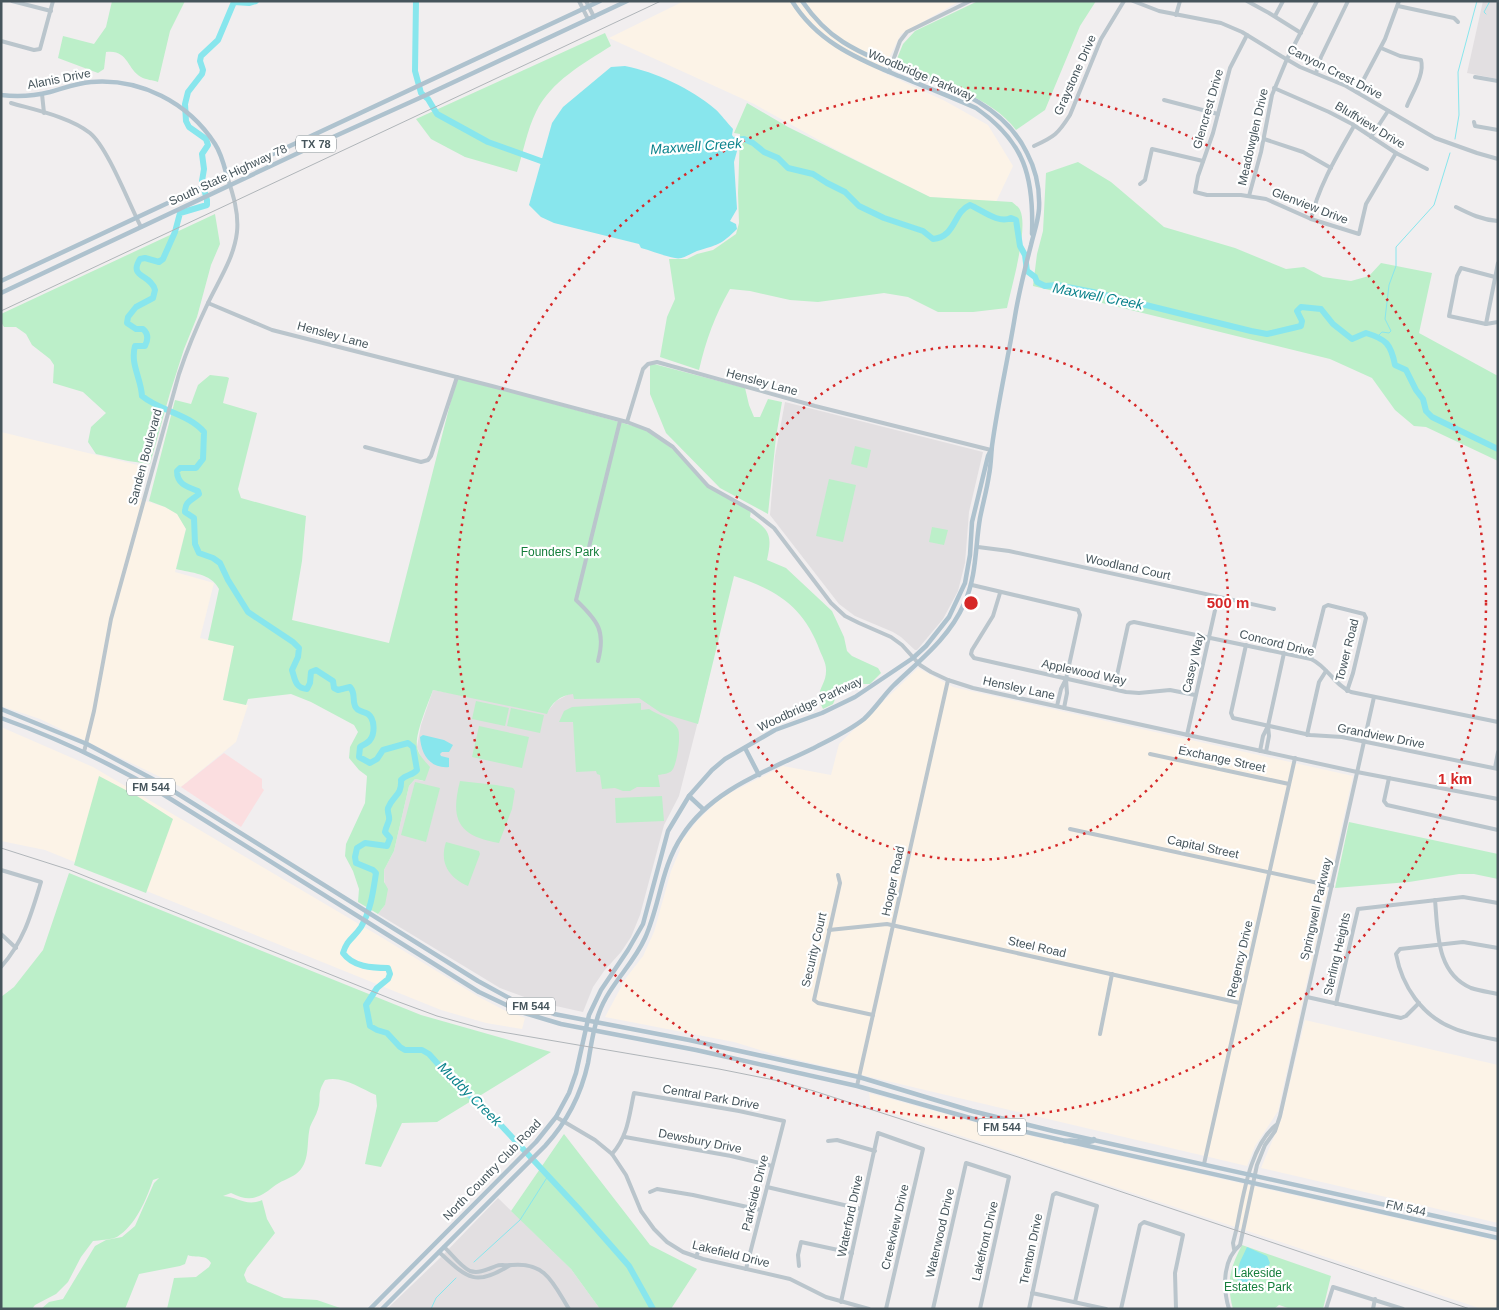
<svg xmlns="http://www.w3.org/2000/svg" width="1499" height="1310" viewBox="0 0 1499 1310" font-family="Helvetica,sans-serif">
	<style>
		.commercial { fill: #fcf3e7 }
		.education { fill: #e2dfe1 }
		.medical { fill: #fbdee0 }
		.green { fill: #bcefc9 }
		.water { fill: #88e6ed }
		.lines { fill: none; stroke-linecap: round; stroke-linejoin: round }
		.stream { stroke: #88e6ed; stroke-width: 1 }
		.river { stroke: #88e6ed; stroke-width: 6 }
		.minor { stroke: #bac5cc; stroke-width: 4 }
		.major { stroke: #aec2ce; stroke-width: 4.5 }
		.rail { stroke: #b0b5b9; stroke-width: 1 }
		.ring { fill: none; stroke: #d62828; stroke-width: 2.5; stroke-dasharray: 2.5 5 }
		.labels { text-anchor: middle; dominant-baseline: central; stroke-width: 4.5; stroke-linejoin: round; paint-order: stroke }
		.shield { fill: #fff; stroke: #7e888d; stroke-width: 1 }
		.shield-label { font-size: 11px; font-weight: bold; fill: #46555c }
		.street-label { font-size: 12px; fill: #46555c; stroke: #fff }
		.park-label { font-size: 12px; fill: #167e3c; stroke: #fff }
		.water-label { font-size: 14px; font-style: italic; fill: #0c838c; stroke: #fff }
		.centre { fill: #d62828; stroke: #fff; stroke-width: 2.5 }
		.ring-label { font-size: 15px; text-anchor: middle; font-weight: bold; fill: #d62828; stroke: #fff; stroke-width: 4.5; stroke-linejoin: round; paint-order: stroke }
	</style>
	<rect width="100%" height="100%" fill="#f1eeef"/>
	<g class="commercial">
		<polygon points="684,1 960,1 901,34 882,72 945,101 988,125 1013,166 996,202 930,197 835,149 754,104 609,38"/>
		<polygon points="1,432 146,467 139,499 165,507 178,514 186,529 175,572 214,583 200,638 234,646 223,700 248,705 236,742 181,787 40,719 1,706"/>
		<polygon points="918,668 953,687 1353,776 1278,1111 1255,1146 1247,1166 773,1054 734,1042 605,1017 626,978 643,956 654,932 671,871 680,850 680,843 697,821 722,797 783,766 831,775 839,744"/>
		<polygon points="1,727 93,767 381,937 479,997 504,1010 525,1018 522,1029 486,1023 441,1010 45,850 1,841"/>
		<polygon points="1305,1020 1498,1065 1498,1223 1261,1168 1281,1120"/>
		<polygon points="869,1093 1000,1129 1498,1241 1498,1309 1482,1309 871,1106"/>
	</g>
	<g class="education">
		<polygon points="1483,1 1498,1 1498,79 1467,73"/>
		<polygon points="785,402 983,452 969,512 965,563 958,591 943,619 917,650 915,650 901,637 893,632 855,616 839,604 770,515 775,456"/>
		<polygon points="708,682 679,796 664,825 640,915 631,937 621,952 604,971 593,987 583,1012 538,1002 500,988 378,914 385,905 384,870 394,851 409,786 415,779 423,781 421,757 417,747 421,725 433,690 548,711 556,701 569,694"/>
		<polygon points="498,1198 571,1269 600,1309 387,1309 440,1258"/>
	</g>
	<polygon class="medical" points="224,753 262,779 262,788 264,790 241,827 181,787"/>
	<g class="green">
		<path d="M112,1H185L170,31L158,82C153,80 146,80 141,77C127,69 128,49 106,52L104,69L98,73L58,58L63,36L94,44L106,27Z"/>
		<path d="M978,1H1096L1080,26L1045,110L1016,130C992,97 936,81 898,65L896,61L903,44L915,31Z"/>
		<path d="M605,33L611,46C583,64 551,81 536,112C527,130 523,153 517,172L465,157L431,139L416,119Z"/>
		<path d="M747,103L788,127L930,197L1012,202C1014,204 1019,207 1020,210C1029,228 1011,288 1007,308L973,312H938L908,297L884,293L818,302L790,300L750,291L730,289C715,315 706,340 699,370L660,357L667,317L675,299L669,259H687L697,254L713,250L736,234L739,223L738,193L740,134L734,133Z"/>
		<polygon points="1078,162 1111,182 1164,227 1235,248 1286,269 1304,267 1323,277 1351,281 1369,276 1381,263 1432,273 1419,333 1498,376 1498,461 1426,427 1414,426 1395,410 1372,378 1330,359 1033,286 1037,254 1043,231 1046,173"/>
		<polygon points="215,214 220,244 211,265 197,317 184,349 170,393 150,464 128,461 96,454 88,442 91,427 106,413 83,392 53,383 54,365 50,359 32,345 26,334 16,327 4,327 1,322 1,314"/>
		<polygon points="654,364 745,388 749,405 754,417 760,417 768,399 782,402 776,437 768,514 720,488 666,433 650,394 650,365"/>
		<path d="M210,375L227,377L229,378L223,403L257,413L238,489L241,498L306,516L302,561L292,620L389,643L457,377L648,430L680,455L705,483L751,510L750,517C771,530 772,537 767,560L786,568L832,611L844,637L847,651L852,656L878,668L881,673L870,684H855L844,682L839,690L833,704L823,709C813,689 827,687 826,669C826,663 822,656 820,651C804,607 777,590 734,576L698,724L661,713L639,698L574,699L573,694C561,695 551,703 547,714L433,690C428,704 415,733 417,747C419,756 425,761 430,767L425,781L415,779L409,786L394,851L384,870V882L388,889L385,905L378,914L358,902L359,889L353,871L345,856L346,844L365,803L367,776L359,770L349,758L350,747L358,732L354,725L311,702L291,694L248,699L246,705L223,700L234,646L208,640L219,589C211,573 191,573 176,569L186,529L177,514L165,507L149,501L175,400L191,404L198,385Z"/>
		<polygon points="855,446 871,450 867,468 851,464"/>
		<polygon points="829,479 856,485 843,542 816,536"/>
		<polygon points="932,527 948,530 944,545 929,542"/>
		<polygon points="476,701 509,708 505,726 472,719"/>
		<path d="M641,703V710L649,709C658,715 673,719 678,729C681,737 677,762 673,769C670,774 664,774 658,775L660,787H637L630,791H623L615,788L602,789L600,775L597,774L596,771L576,772L573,722H559L564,711L572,707Z"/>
		<polygon points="511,708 544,715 540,733 507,726"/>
		<polygon points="479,726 529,737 522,768 472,757"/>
		<polygon points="99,776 137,796 173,819 146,893 74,865"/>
		<path d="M460,781L496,785L513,788L515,791L512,809L499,843C458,836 450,820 460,781Z"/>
		<polygon points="415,782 440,788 426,842 401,835"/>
		<polygon points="662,796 664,821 616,823 615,798"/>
		<polygon points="1349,822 1498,854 1498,879 1474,874 1459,874 1409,882 1335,888"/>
		<path d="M446,842L479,851L480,854L468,886C449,878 439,863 446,842Z"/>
		<path d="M69,873L421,1015L551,1052L437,1122L402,1123L381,1167L365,1164L377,1106L376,1095C360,1088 342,1075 325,1080C316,1095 322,1096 318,1109C316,1116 312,1121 310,1127C306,1142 311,1163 296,1174C289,1179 280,1181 273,1187C258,1199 249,1202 231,1193L223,1196C237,1197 247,1207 262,1200L267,1219L275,1233L247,1268L244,1275L247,1282L284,1298L317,1300L343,1309H167L174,1278L196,1277L209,1267L211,1263C205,1253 196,1259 188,1255L185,1264L180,1266L139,1274L125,1309H41L49,1302L63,1299L95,1246L106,1240L122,1237L135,1226L154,1183L159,1178L153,1180C146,1200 136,1225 117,1237C110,1240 100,1240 93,1241L81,1257L68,1282L56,1294L35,1305L32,1309H1V997L14,987L43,950Z"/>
		<polygon points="564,1134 650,1245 697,1269 671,1309 600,1309 571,1269 511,1211"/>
		<path d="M1242,1245L1331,1276L1323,1309H1291L1279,1305L1274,1309H1233C1226,1283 1230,1268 1242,1245Z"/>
	</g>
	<g class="water">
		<path d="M625,66C656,72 690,88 715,109C721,114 727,123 733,129L732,135L735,139L740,140L734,162L737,209L730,221L736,224L737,229C721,245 717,245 697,251C689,254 683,260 675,258C664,256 652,251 641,248L639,244L554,223L541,217L529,205L552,123L563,107L611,67Z"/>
		<path d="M423,735L444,740L453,745L449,752H442L440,754L441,756L449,758V767C430,769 421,754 420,737Z"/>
		<path d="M1247,1247L1267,1256L1270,1263L1267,1268L1255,1275L1251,1284C1244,1285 1238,1284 1236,1276L1240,1262Z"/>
	</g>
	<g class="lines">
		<g class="stream">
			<polyline points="1486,14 1484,12 1490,1"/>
			<polyline points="1455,139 1459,115 1458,72 1477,1"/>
			<polyline points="1378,336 1382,332 1389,333 1391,331 1385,319 1389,285 1396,266 1396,247 1434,205 1450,153"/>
			<polyline points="474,1262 520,1220 548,1176"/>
			<polyline points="431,1309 436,1298 456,1278"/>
		</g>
		<g class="river">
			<path d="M256,1L249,3L234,2L218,40L201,56L200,61L203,70L202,74L188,92L185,104L186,121L189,127L206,139L208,145L202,154L204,169L202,181L207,200V205L180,213L175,232L163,259L159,262L145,258L140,259C128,278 151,274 155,290L153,298L136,307L128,317L127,323L136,329H143C149,334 148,340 145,346H135C130,364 141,378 142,396C160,411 189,414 204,432L203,459L196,468H180L177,471C177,484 187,487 198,491L199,494C191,501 185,501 185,512L194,518L195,544L199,553L213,558L220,563L228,580L248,612L293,642L299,648L298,657L292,670C295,679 295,688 307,689L310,683L311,672L316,670L333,681L334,688L338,690L350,687C356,694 352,699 355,706C357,712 364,711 368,714C375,719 375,734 370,740C368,743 363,745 360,747L359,757L370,763L377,759L383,750L408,743L413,747L417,770C412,776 406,774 401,780C402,796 393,795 388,808C387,813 390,816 389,820C388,824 386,827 385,832L390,838L387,846L365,843L357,848L355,857L356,863L373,870L376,873C373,892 371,910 361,927C354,938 347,939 343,953C353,967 372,968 388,968L390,974L388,979L377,988L366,1005L370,1026L377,1030L387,1033L400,1047L405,1050H422L429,1054L447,1074L497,1121L578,1208L629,1266L653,1309"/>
			<polyline points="416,1 415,71 421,93 428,99 437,114 488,142 541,161 547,161"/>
			<path d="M734,140L744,139L753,143L764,152L778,158L788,168L813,174L827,183L845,192L859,206L884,218L923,231L933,239C956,237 953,212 970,205C982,210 998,224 1011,218L1016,220L1020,246L1025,255L1027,271L1035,277L1037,282L1045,286L1057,285L1093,292L1251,331L1267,334L1301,326L1302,321L1297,311L1301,307L1321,309L1333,324L1352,339L1366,333C1386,339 1391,344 1395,365L1406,370L1416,390L1423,399L1426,411L1432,417L1498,449"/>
		</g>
		<g class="minor">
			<polyline points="12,1 51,11"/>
			<polyline points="579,1 588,19"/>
			<polyline points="586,1 594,17"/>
			<polyline points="1133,1 1159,11 1221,23 1242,32 1281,56 1300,67 1346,86 1435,138 1477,153 1498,159"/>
			<polyline points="1247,1 1269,13 1301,33"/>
			<polyline points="1398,6 1454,18 1458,22"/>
			<polyline points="1176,15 1180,1"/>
			<polyline points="1275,16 1283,1"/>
			<polyline points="1247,35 1230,68 1213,133 1198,176 1195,192 1207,195 1241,195 1266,199 1311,219 1359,234 1366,204 1396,153"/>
			<polyline points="1,41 34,50 40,49 53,1"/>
			<path d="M1381,48L1400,56L1421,60C1425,74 1412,93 1407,106"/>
			<polyline points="889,72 900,41 907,32 970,1"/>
			<polyline points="1316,73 1321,57 1348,1"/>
			<polyline points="1475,77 1498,81"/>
			<polyline points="1274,88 1329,112 1352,124 1396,153 1427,169"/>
			<polyline points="1357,92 1385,39 1399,1"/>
			<polyline points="42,94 44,113"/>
			<polyline points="1164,100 1218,114"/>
			<path d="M11,103C35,110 70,117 90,133C108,148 129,204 141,227"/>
			<polyline points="1474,122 1475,126 1498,130"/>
			<polyline points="1371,137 1388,111"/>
			<polyline points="1264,139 1303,152 1331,168"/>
			<path d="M1034,146C1054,137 1058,134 1070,115L1101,39L1124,1"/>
			<polyline points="1140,184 1145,180 1152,149 1203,161"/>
			<polyline points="1249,196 1261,152 1272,95 1287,59 1317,1"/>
			<path d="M1456,207C1470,214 1482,220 1498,221"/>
			<path d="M1311,219C1319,185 1337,156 1354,126"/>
			<polyline points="1495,277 1461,268 1457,276 1449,316 1486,324 1498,322"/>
			<polyline points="208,303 272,330 492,386 627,422 648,430 673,447 708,486 751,510 774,528 831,603 845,616 859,623 891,637 902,645 920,665 931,672 948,680 973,688 1357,772 1498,799"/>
			<polyline points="1486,324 1498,263"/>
			<polyline points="627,422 643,369 648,364 657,362 815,406 991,450"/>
			<polyline points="365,447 421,462 428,460 431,456 457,377"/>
			<polyline points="978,547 1009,551 1274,609"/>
			<polyline points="972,585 1078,610 1080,615 1066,679"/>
			<polyline points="1000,593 993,616 972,650 971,654 974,658 1126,692 1139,693 1170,690 1195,695"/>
			<polyline points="1246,645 1231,713 1233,718 1310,735 1342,737 1498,769"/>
			<polyline points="1311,659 1324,607 1328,605 1364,614 1366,618 1353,673 1347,691"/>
			<path d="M598,661C606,631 598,621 576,600L620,421"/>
			<path d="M1114,689L1128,625L1130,623L1134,622L1311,659C1328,667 1334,685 1351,692L1498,722"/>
			<polyline points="1057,706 1061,689 1066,679 1067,693 1064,708"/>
			<polyline points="1268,726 1284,653"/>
			<polyline points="1187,735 1218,597"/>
			<polyline points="1307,735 1319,682 1326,671"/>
			<polyline points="1260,751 1263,736 1268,726 1269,736 1266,752"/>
			<path d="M84,752L94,711L111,619L179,374C187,350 197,326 208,303C219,280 234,258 237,232C239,213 233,194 227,176"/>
			<polyline points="1150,754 1289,784"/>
			<polyline points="1495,768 1498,752"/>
			<polyline points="1389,778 1384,801 1387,805 1498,830"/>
			<polyline points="1070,829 1332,886"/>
			<path d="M1,870L41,882C31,915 24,941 1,967"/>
			<polyline points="838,875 840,883 814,1000 818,1003 873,1015"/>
			<path d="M1435,900C1438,932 1436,973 1471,988C1480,991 1489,992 1498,994"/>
			<polyline points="829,930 887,924 1240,1003"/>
			<polyline points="1,934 16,948"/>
			<path d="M1498,948L1463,942L1400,949L1396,954C1402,986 1422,1016 1453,1028C1467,1034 1483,1037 1498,1040"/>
			<polyline points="1307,997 1401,1018 1406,1016 1419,1003"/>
			<polyline points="1336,1004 1358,909 1463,897 1498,903"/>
			<polyline points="1100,1034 1112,974"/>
			<polyline points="857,1086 948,680"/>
			<polyline points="556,1117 595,1140 612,1154 626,1175 641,1211 654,1229 667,1242 683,1252 703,1259 790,1279 826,1297 869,1309"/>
			<polyline points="625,1137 731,1156 772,1166"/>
			<polyline points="828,1141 837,1140 875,1151"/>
			<path d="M612,1154C628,1136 629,1116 634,1093L739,1111L784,1121L746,1269"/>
			<polyline points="1204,1164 1295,758"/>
			<polyline points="767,1187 861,1209"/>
			<polyline points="650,1192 657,1189 693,1195 761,1210"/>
			<path d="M444,1247C452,1254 460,1266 470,1271C479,1274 488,1269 496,1266C501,1264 506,1266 512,1265C546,1262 553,1283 569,1309"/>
			<path d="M1234,1249L1233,1243L1236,1231C1243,1199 1249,1147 1276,1125"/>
			<path d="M439,1252C466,1277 475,1288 510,1265"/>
			<polyline points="696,1257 701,1244"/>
			<polyline points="799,1266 798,1255 801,1242 852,1253"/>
			<polyline points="1032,1293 1106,1309"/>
			<polyline points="841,1302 878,1133 923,1149 886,1309"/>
			<polyline points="933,1309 966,1163 1009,1177 980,1309"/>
			<polyline points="1029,1309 1053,1195 1056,1193 1097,1206 1075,1302"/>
			<polyline points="1121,1309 1140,1225 1144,1222 1183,1235 1175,1273 1176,1309"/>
			<path d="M1229,1309C1223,1289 1222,1260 1240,1245L1257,1165L1265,1145L1275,1131L1280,1116L1374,697"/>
			<polyline points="1326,1309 1333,1287 1403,1309"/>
			<polyline points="1373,1309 1375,1299"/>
		</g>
		<g class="major">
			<path d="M792,1C816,40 853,57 894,74C921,85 949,96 976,108C1025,142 1034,177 1032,234"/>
			<path d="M1,95C18,97 34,96 50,92C64,88 77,83 91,82C140,78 188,102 215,144C221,153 224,165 227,176"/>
			<polyline points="1,281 600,1"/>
			<polyline points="1,293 311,147 424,96 627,1"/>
			<polyline points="1,709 87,744 162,784 478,981 511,999 554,1014 689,1040 859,1077 972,1111 1053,1131 1498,1230"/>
			<path d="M1,718C57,738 110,763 161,793L479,992L521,1012L561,1024L696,1050L857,1086L995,1125L1498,1238"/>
			<polyline points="745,748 759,775"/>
			<polyline points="689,796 703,809"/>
			<path d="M1065,1141C1075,1139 1084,1144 1093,1141L1094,1139"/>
			<polyline points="370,1309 536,1142 556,1117 569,1093 576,1073 589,1015 601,990 628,950 643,924 668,831 689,796 712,770 725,759 775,730 822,713 855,697 913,658 926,646 949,617 965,583 970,555 972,522 988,456 991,450"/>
			<path d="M382,1309L545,1146C567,1122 581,1095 588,1063C591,1046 593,1029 599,1013C609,985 633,965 645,938C660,905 661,867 682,836C711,790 767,771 814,748C831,739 849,731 864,719C875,709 883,696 893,686C920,660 949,638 964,604C977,576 975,547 980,518C983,503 987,489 989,475C991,465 991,455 992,446C998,402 1008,359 1015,316C1019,292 1025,268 1031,245C1034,232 1038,222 1039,209C1040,190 1036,170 1027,153C993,83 903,80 843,42C827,32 813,17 802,1"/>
		</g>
		<g class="rail">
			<polyline points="1,311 661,1"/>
			<polyline points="1,848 70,870 399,1002 437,1016 484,1029 719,1069 779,1081 814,1091 1018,1157 1470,1309"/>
		</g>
	</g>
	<g class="ring">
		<circle cx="971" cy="603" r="257"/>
		<circle cx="971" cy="603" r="515"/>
	</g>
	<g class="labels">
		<g class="shield">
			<rect x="296" y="135.5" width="40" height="17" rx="4"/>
			<rect x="127" y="778.5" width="48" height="17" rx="4"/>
			<rect x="507" y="997.5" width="48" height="17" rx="4"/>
			<rect x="978" y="1118.5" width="48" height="17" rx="4"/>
		</g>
		<g class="shield-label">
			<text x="316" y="144">TX 78</text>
			<text x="151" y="787">FM 544</text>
			<text x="531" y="1006">FM 544</text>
			<text x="1002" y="1127">FM 544</text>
		</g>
		<g class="street-label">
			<text transform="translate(1335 72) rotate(27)">Canyon Crest Drive</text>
			<text transform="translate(921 75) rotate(23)">Woodbridge Parkway</text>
			<text transform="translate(1075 75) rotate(-66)">Graystone Drive</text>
			<text transform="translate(59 79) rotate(-11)">Alanis Drive</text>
			<text transform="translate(1208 109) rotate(-74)">Glencrest Drive</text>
			<text transform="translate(1370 125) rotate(31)">Bluffview Drive</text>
			<text transform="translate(1253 137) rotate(-77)">Meadowglen Drive</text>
			<text transform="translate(228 175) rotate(-25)">South State Highway 78</text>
			<text transform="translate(1310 206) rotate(21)">Glenview Drive</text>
			<text transform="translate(333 335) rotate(15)">Hensley Lane</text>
			<text transform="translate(762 382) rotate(15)">Hensley Lane</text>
			<text transform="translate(145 457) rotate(-75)">Sanden Boulevard</text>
			<text transform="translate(1128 567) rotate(12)">Woodland Court</text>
			<text transform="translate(1277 643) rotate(14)">Concord Drive</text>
			<text transform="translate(1347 650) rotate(-76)">Tower Road</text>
			<text transform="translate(1193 663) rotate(-77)">Casey Way</text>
			<text transform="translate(1084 672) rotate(12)">Applewood Way</text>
			<text transform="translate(1019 688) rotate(12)">Hensley Lane</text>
			<text transform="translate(810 704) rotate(-25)">Woodbridge Parkway</text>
			<text transform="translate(1381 736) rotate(11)">Grandview Drive</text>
			<text transform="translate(1222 759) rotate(12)">Exchange Street</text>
			<text transform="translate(1203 847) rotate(12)">Capital Street</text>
			<text transform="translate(893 881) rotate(-78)">Hooper Road</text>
			<text transform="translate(1316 909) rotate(-77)">Springwell Parkway</text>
			<text transform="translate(1037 947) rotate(13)">Steel Road</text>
			<text transform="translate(814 950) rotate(-77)">Security Court</text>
			<text transform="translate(1337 954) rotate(-77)">Sterling Heights</text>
			<text transform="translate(1240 959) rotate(-77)">Regency Drive</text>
			<text transform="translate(711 1097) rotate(10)">Central Park Drive</text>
			<text transform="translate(700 1141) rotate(11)">Dewsbury Drive</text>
			<text transform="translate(492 1170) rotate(-46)">North Country Club Road</text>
			<text transform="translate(755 1193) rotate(-76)">Parkside Drive</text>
			<text transform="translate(1406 1208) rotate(12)">FM 544</text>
			<text transform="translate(850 1216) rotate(-78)">Waterford Drive</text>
			<text transform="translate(895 1227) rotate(-77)">Creekview Drive</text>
			<text transform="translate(940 1233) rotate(-77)">Waterwood Drive</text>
			<text transform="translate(985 1241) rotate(-77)">Lakefront Drive</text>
			<text transform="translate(1031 1249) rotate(-78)">Trenton Drive</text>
			<text transform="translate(731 1254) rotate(14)">Lakefield Drive</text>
		</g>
		<g class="park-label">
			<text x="560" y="552">Founders Park</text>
			<text x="1258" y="1273">Lakeside<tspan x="1258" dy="14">Estates Park</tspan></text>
		</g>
		<g class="water-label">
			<text transform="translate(696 146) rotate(-4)">Maxwell Creek</text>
			<text transform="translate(1098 296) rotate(11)">Maxwell Creek</text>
			<text transform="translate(470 1094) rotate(45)">Muddy Creek</text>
		</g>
	</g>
	<circle cx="971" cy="603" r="8" class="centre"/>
	<g class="ring-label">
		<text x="1228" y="608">500 m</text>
		<text x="1455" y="784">1 km</text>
	</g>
	<rect width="1499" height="1310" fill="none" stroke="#46555c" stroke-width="5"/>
</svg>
